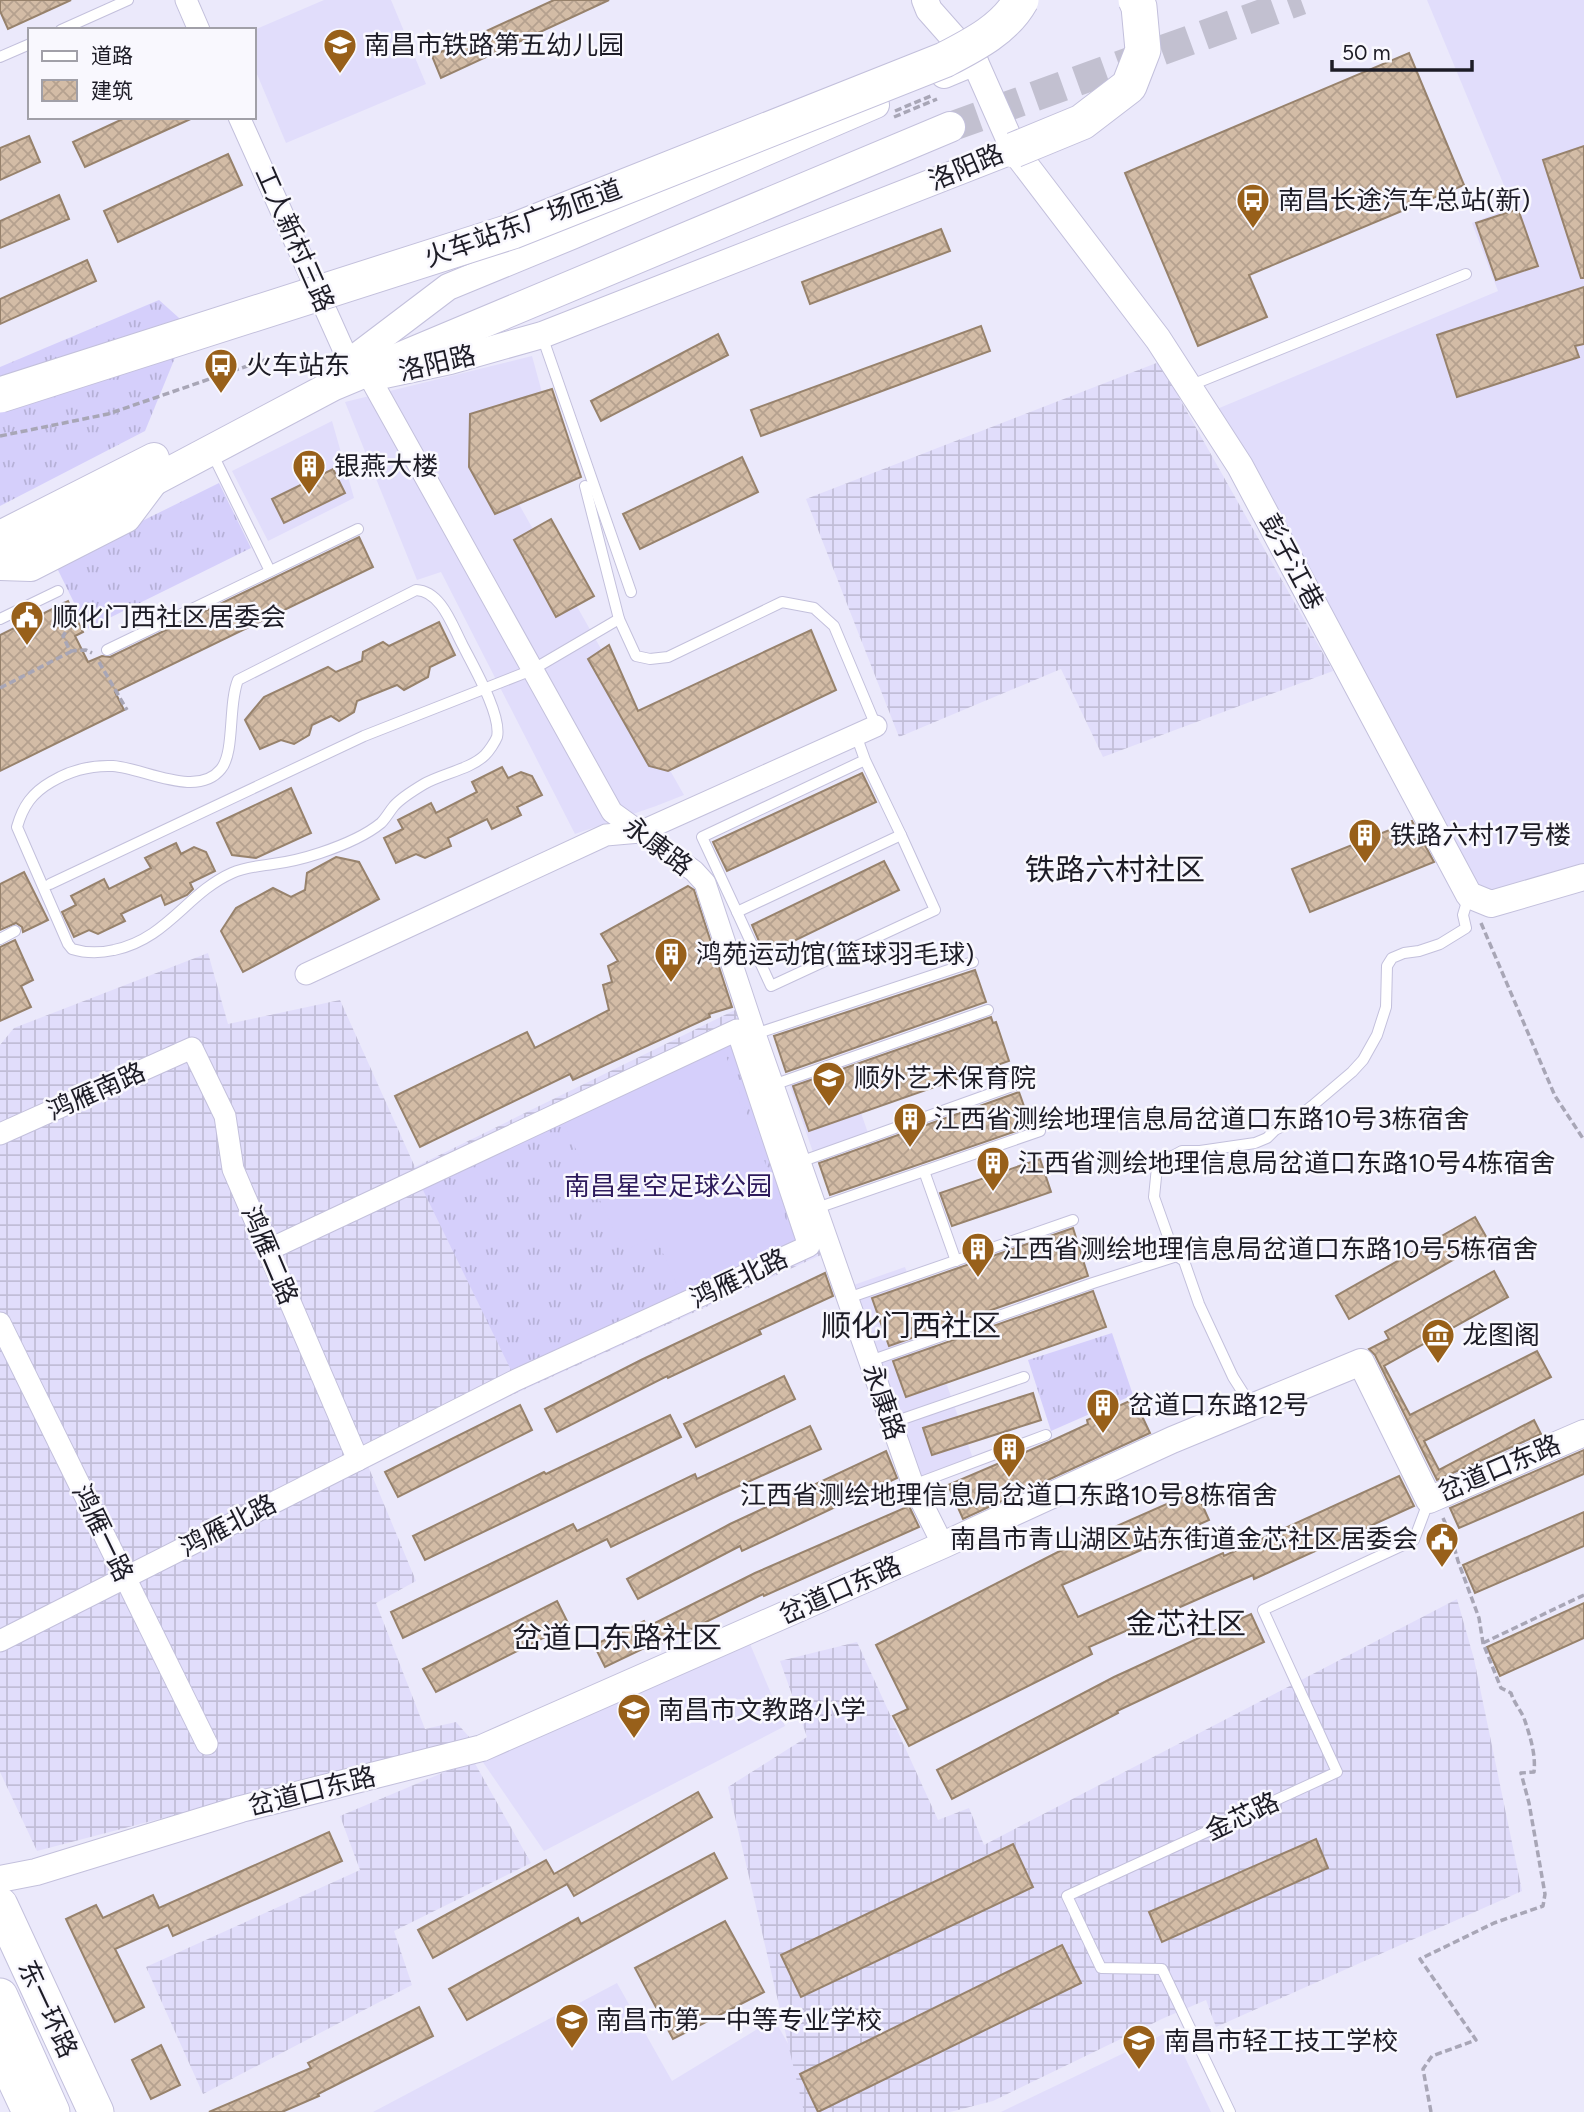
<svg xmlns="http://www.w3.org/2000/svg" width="1584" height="2112" viewBox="0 0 1584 2112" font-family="Figtree,'Noto Sans SC',sans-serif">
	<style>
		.built { fill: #e1ddfb }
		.industrial { fill: url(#industrial-grid) }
		.grass { fill: url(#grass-tufts) }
		.pitch { fill: #d5cffb }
		.building { fill: url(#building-cross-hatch); stroke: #97826c; stroke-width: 2 }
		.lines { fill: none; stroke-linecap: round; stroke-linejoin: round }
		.secondary-tunnel { stroke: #c2c0d0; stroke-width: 30; stroke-dasharray: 30 15; stroke-linecap: butt }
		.service-casing { stroke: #c3c0dc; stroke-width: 12 }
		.minor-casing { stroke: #c3c0dc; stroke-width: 23 }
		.tertiary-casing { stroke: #c3c0dc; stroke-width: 28 }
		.secondary-casing { stroke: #c3c0dc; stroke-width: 32 }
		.primary-casing { stroke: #c3c0dc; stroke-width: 35 }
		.trunk-casing { stroke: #c3c0dc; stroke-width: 37 }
		.path { stroke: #a8a6b6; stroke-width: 3.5; stroke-dasharray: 7 3.5; stroke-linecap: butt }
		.service { stroke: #fff; stroke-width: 10 }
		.minor { stroke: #fff; stroke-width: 21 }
		.tertiary { stroke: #fff; stroke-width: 26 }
		.secondary { stroke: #fff; stroke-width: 30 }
		.primary { stroke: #fff; stroke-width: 33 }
		.trunk { stroke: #fff; stroke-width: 35 }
		.trunk-bridge-casing { stroke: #c3c0dc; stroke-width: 37; stroke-linecap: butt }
		.trunk-bridge { stroke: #fff; stroke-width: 35 }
		.labels { text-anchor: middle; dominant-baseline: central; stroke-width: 5; stroke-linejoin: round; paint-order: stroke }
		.poi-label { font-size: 26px; fill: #1d1c26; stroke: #f9f8fe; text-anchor: start }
		.street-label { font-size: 26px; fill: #1d1c26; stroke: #f9f8fe }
		.park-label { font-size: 26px; fill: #2d1a5c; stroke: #f9f8fe }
		.quarter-label { font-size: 30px; fill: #1d1c26; stroke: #f9f8fe }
	</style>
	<defs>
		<pattern id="industrial-grid" width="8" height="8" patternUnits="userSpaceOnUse" patternTransform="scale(1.75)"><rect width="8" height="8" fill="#e1ddfb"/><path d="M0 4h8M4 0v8" fill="none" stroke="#c1bdd7"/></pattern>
		<pattern id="grass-tufts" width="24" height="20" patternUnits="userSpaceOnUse" patternTransform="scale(1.75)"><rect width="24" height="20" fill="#d5cffb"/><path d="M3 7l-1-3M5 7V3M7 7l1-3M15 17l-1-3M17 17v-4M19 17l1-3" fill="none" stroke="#b6b1d7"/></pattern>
		<pattern id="building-cross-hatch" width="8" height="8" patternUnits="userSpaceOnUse" patternTransform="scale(1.75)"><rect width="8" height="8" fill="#d3bca6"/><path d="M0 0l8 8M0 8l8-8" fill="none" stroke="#b5a18f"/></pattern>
	</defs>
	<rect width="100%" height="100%" fill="#ebe9fb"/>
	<g class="built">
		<polygon points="324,0 391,0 426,84 286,143 254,67 254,30"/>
		<polygon points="1427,0 1584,0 1584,872 1480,899 1217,409 1498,291 1472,223 1513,207"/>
		<polygon points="532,356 549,418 483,441 684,795 656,806 575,834 441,572 417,580 345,402"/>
		<polygon points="332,421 354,498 268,541 232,471"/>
		<polygon points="843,1061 869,1136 814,1155 788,1080"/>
		<polygon points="905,1267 976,1467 919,1487 848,1287"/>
		<polygon points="747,1637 785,1726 544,1851 478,1755"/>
		<polygon points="617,1983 672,2081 774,2019 827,2112 373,2112"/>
		<polygon points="1172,2030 1211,2112 1001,2112"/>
	</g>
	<g class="industrial">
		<polygon points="1159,362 1333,671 1103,757 1061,669 899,737 806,499"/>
		<polygon points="208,953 228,1024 340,1000 415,1167 737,1009 821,1255 366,1461 416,1581 376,1603 425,1729 456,1722 470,1738 37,1851 0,1772 0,1045 14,1028"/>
		<polygon points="1457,1599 1474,1659 1522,1891 1216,2027 1206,2000 1164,2018 993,2101 950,2112 804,2112 728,1787 807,1737 780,1661 857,1642 938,1820 969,1808 984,1845"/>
		<polygon points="473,1760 531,1863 394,1931 412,1985 203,2094 146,1967 360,1870 340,1816"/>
	</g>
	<g class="grass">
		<polygon points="159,300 188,326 145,431 0,506 0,367"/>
		<polygon points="219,483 251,548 87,629 55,564"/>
		<polygon points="732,1041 799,1242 511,1370 422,1188"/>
		<polygon points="1112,1333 1133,1395 1051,1431 1028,1360"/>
	</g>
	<polygon class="pitch" points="723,1048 792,1236 680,1292 655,1235 624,1251 563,1122"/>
	<g class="building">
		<polygon points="0,0 71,0 8,29 0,11"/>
		<polygon points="554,0 609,0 441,78 432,56"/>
		<polygon points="1409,53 1464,185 1249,275 1267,317 1198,346 1125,173"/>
		<polygon points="127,117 195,117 85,167 73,142"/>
		<polygon points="29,136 40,162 0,180 0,148"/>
		<polygon points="1584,146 1584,278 1581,278 1543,160"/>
		<polygon points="228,154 242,185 118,242 104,211"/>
		<polygon points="59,195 69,219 0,248 0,221"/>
		<polygon points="1518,209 1538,266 1496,280 1476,223"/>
		<polygon points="941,229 950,251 810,304 802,282"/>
		<polygon points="87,260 96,281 0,324 0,299"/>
		<polygon points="1584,287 1584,344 1575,346 1579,357 1457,397 1437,335"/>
		<polygon points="981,326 990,351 761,436 751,410"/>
		<polygon points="718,334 728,355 601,421 591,401"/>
		<polygon points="552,389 581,477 495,514 469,467 470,414"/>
		<polygon points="742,457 758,492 640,549 623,514"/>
		<polygon points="333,469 345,493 284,523 272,499"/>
		<polygon points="551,519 594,596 556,617 514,540"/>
		<polygon points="359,537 373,567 115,692 124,710 0,771 0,635 68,601 83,632 75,636 88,662 102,656 110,657"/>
		<polygon points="439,622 455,655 430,667 428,677 404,690 397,685 357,701 354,712 339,721 331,716 312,725 309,735 294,744 281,740 260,749 245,720 264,697 328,667 336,672 362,661 363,652 383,642 389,646"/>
		<polygon points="811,630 836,690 668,771 649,766 588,659 609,645 638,711"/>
		<polygon points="502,767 508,778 521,772 532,776 542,795 517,807 521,815 492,829 487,819 448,838 451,846 425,858 416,854 396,863 384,838 403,829 398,820 431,803 436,813 477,792 472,782"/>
		<polygon points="862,773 876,802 727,871 713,842"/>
		<polygon points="291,788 311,833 256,858 232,855 217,823"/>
		<polygon points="1412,821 1434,862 1310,912 1292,869"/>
		<polygon points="176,843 181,854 194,847 206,852 215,871 190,883 193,889 187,895 165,905 161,895 121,914 125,921 98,934 89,930 74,937 62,912 76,905 71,896 104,879 109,889 151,868 145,858"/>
		<polygon points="336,857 359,862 379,899 243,972 221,931 236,908 273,888 291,897 305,890 307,873"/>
		<polygon points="884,861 899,890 765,955 752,925"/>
		<polygon points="24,872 48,920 23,932 22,927 16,923 0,930 0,884"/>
		<polygon points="688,886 694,890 732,1007 709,1014 710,1017 573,1080 570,1074 420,1147 395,1096 527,1032 535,1048 609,1010 603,985 612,982 608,966 618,961 601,934"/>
		<polygon points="15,940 33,980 21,986 31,1007 0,1021 0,947"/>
		<polygon points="975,970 986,1002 786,1072 774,1036"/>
		<polygon points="991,1017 993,1023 996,1022 1009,1061 809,1131 793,1086"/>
		<polygon points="1019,1092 1031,1126 830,1195 819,1163"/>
		<polygon points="1040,1159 1051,1192 952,1226 940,1193"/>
		<polygon points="1475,1217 1488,1240 1349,1319 1336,1296"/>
		<polygon points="1073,1228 1088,1276 889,1346 872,1298"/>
		<polygon points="1494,1271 1508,1297 1384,1366 1410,1415 1537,1351 1551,1377 1424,1441 1439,1470 1534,1420 1541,1434 1437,1480 1375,1355 1369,1349 1389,1339 1385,1332"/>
		<polygon points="825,1273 833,1296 759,1330 761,1334 668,1378 667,1376 557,1432 545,1409 641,1360"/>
		<polygon points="1093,1291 1106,1327 906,1397 893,1361"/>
		<polygon points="784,1376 795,1399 696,1447 684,1424"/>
		<polygon points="1033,1393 1041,1420 932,1455 923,1428"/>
		<polygon points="1134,1399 1150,1433 963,1519 948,1485 1049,1442 1088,1424 1087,1420"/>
		<polygon points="520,1405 532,1430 398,1497 385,1472"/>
		<polygon points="670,1415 681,1437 425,1560 413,1536 544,1472 546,1474"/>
		<polygon points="810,1426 821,1449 719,1495 611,1547 607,1539 403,1638 391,1612 573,1524 577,1531 695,1474 697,1479"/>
		<polygon points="1584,1450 1584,1474 1459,1528 1450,1508"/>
		<polygon points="886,1451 897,1478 742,1551 740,1546 638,1599 627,1579 730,1524"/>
		<polygon points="1399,1476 1414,1506 1254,1579 1253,1575 1089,1647 1092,1654 909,1746 893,1716 908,1709 876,1645 1058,1552 1196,1491 1209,1520 1062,1585 1078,1617 1223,1553 1224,1556"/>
		<polygon points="909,1506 919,1527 764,1596 763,1594 663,1643 661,1640 605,1667 594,1645 644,1621 647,1627 755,1573"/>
		<polygon points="1584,1512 1584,1546 1475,1593 1463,1565"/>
		<polygon points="557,1601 569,1625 436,1692 423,1669"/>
		<polygon points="1584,1603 1584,1638 1500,1676 1487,1647"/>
		<polygon points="1251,1614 1264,1642 1117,1711 1118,1713 952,1799 937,1770 1114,1677"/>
		<polygon points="698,1792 712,1817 574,1896 567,1884 433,1958 418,1930 546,1860 554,1874"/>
		<polygon points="329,1832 342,1861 173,1936 168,1925 115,1949 144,2007 115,2022 66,1919 96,1905 103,1918 153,1895 159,1908"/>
		<polygon points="1316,1839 1328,1868 1162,1942 1149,1912"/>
		<polygon points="1013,1844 1033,1887 801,1997 781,1955"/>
		<polygon points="714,1853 727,1878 467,2020 449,1989 578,1918 581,1924"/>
		<polygon points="725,1921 764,1992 673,2039 635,1968"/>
		<polygon points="1062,1945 1081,1983 818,2112 800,2074"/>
		<polygon points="419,2007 433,2036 318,2094 319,2096 282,2112 209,2112 311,2068 308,2063"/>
		<polygon points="161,2045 180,2085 151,2099 132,2060"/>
	</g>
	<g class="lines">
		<polyline class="secondary-tunnel" points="950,127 1301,0"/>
		<defs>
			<g id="service">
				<polyline points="61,30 128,0"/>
				<polyline points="0,57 30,44"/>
				<polyline points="542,336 631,592"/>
				<polyline points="1189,386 1466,274"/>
				<polyline points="212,453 270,571"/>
				<polyline points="585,486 619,619 636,656 650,659 668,657 782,602 814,608 834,626 876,726"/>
				<path d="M416,590C441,591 452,625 462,644C472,664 502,715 497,737C495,742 489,751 485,755C471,769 441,774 424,784C414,790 401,798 394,806C389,812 386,818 381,823C364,837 341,846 320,853C305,858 289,862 273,864C260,866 245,867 232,873C187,893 167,939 114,950C101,953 85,953 72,949L68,944L17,827C23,806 32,793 51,782C71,770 91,765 113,766C144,768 197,799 221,769C235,752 228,704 238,680Z"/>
				<polyline points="0,619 58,591"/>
				<polyline points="107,650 358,529"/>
				<polyline points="856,735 865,760 702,837 737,912 901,835 865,760"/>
				<polyline points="50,884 364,736 532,670 619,619"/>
				<polyline points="737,912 771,986 935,910 901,835"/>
				<polyline points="0,939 15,931"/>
				<polyline points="755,1034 973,962"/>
				<polyline points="773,1085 988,1010"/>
				<polyline points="800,1162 1018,1084"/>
				<polyline points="924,1171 956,1261"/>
				<polyline points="817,1208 1040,1131"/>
				<polyline points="848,1298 1073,1220"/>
				<polyline points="870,1361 1093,1283 1177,1256"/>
				<polyline points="1257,1403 1247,1399 1233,1377 1199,1304 1184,1261 1177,1256 1170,1242 1154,1197 1157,1167 1167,1159 1182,1151 1200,1151 1255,1143 1267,1138 1275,1130 1293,1121 1312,1106 1352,1072 1363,1060 1377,1035 1386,1007 1387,966 1392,958 1404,953 1419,951 1440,944 1466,928 1463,915 1469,895"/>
				<polyline points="891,1423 1024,1377"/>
				<polyline points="913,1485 1046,1435"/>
				<polyline points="1230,2112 1162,1969 1101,1968 1067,1896 1337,1772 1263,1610 1414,1540 1429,1500"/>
			</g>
			<g id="minor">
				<polyline points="186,0 199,30"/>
				<polyline points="239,117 349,362"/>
				<polyline points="370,378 612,812 694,871 705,883 755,1034 913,1485 943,1545"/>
				<polyline points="306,974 606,835 640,832 876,726"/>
				<polyline points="0,1134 192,1048 225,1116 233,1169 358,1460"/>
				<polyline points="0,1323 207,1744"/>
				<polyline points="0,1641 516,1380 809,1246 737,1030 268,1250"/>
			</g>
			<g id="tertiary">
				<polyline points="925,0 929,10 975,62"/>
				<polyline points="1014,150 1158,339 1240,466 1469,895 1491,904 1584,877"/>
				<polyline points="349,362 448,287 572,236 876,105"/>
				<polyline points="375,377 450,361 542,335 1014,150 975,62 944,75"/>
				<polyline points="0,567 31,568 127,519 157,479"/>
				<polyline points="0,1879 36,1872 241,1809 482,1748 943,1545 1172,1440 1361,1362 1429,1500 1584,1433"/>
			</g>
			<g id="secondary">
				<polyline points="0,536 154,458"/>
				<polyline points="0,562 332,386 950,127"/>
			</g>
			<polyline id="primary" points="0,2050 29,2112"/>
			<g id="trunk">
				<polyline points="0,1905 96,2112"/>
				<polyline points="0,1996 52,2112"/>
			</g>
		</defs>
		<use href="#service" class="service-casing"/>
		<use href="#minor" class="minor-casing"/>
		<use href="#tertiary" class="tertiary-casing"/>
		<use href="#secondary" class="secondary-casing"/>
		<use href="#primary" class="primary-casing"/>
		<use href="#trunk" class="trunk-casing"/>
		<g class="path">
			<polyline points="895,111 933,95"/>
			<polyline points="894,117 937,99"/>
			<polyline points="0,436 108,414 282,354"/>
			<polyline points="63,602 66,609 68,628 63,636 70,651 86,650 92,653"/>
			<polyline points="99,662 127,710"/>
			<polyline points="0,688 72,651"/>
			<polyline points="1481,923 1555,1096 1584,1140"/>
			<polyline points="1483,1643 1584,1595"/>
			<path d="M1431,2112L1423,2069L1432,2056L1476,2040L1420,1959L1494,1923L1543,1906L1545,1894L1529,1803L1521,1773L1534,1772C1536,1754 1530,1736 1524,1718C1520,1709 1514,1703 1511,1693L1501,1688L1483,1643L1479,1618L1458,1561L1451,1536L1443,1518"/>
		</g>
		<use href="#service" class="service"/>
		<use href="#minor" class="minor"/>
		<use href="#tertiary" class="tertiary"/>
		<use href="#secondary" class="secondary"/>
		<use href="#primary" class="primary"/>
		<use href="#trunk" class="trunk"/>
		<defs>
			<g id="trunk-bridge">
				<polyline points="1014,150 1082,122 1129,86 1143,50 1139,7 1136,0"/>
				<path d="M0,395L513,231L944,60C973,45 1005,29 1021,0"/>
			</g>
		</defs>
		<use href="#trunk-bridge" class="trunk-bridge-casing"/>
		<use href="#trunk-bridge" class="trunk-bridge"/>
	</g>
	<defs>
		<symbol id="school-pin" viewBox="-11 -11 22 30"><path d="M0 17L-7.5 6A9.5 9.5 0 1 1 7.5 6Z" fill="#98601a" stroke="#f9f8fe"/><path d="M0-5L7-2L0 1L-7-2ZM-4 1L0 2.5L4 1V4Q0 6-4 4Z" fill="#fff"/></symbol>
		<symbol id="bus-pin" viewBox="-11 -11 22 30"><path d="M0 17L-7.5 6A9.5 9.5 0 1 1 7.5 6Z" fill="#98601a" stroke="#f9f8fe"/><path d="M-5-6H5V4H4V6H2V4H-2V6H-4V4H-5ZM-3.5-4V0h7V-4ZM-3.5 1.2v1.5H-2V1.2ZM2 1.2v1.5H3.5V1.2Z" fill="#fff"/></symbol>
		<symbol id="building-pin" viewBox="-11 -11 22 30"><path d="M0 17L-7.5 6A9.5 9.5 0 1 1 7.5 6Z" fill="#98601a" stroke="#f9f8fe"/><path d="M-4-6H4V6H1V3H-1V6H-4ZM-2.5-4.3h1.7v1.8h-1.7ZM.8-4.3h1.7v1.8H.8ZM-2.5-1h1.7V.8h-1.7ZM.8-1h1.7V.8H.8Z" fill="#fff"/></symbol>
		<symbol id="civic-pin" viewBox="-11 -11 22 30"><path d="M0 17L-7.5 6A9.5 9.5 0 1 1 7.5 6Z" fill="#98601a" stroke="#f9f8fe"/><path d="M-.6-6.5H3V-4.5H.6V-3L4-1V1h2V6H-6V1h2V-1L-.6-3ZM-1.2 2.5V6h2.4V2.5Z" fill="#fff"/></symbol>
		<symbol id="museum-pin" viewBox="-11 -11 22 30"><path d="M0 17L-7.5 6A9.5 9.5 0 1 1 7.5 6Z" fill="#98601a" stroke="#f9f8fe"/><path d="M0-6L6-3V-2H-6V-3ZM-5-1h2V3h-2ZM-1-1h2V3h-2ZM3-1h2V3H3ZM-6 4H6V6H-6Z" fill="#fff"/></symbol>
	</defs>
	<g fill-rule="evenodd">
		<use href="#school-pin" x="321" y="26" width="38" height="52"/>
		<use href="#bus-pin" x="1234" y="181" width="38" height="52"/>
		<use href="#bus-pin" x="202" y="346" width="38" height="52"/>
		<use href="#building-pin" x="290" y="447" width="38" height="52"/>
		<use href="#civic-pin" x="8" y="598" width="38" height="52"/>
		<use href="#building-pin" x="1346" y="816" width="38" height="52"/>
		<use href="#building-pin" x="652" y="935" width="38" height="52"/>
		<use href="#school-pin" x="810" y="1059" width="38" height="52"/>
		<use href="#building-pin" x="891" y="1100" width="38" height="52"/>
		<use href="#building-pin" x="974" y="1144" width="38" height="52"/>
		<use href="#building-pin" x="959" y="1230" width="38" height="52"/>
		<use href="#museum-pin" x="1419" y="1316" width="38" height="52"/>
		<use href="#building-pin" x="1084" y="1386" width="38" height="52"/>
		<use href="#building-pin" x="990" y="1430" width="38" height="52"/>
		<use href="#civic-pin" x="1423" y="1520" width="38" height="52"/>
		<use href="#school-pin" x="615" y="1691" width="38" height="52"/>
		<use href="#school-pin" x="553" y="2001" width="38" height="52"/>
		<use href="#school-pin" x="1120" y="2022" width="38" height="52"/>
	</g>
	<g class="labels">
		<g class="poi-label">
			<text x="364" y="45">南昌市铁路第五幼儿园</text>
			<text x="1278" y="200">南昌长途汽车总站(新)</text>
			<text x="246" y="365">火车站东</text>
			<text x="334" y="466">银燕大楼</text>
			<text x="52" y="617">顺化门西社区居委会</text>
			<text x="1390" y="835">铁路六村17号楼</text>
			<text x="696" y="954">鸿苑运动馆(篮球羽毛球)</text>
			<text x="854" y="1078">顺外艺术保育院</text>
			<text x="934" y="1119">江西省测绘地理信息局岔道口东路10号3栋宿舍</text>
			<text x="1018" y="1163">江西省测绘地理信息局岔道口东路10号4栋宿舍</text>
			<text x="1002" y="1249">江西省测绘地理信息局岔道口东路10号5栋宿舍</text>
			<text x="1462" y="1335">龙图阁</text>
			<text x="1128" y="1405">岔道口东路12号</text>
			<text x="1009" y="1495" text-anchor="middle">江西省测绘地理信息局岔道口东路10号8栋宿舍</text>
			<text x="1418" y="1539" text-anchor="end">南昌市青山湖区站东街道金芯社区居委会</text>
			<text x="658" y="1710">南昌市文教路小学</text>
			<text x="596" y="2020">南昌市第一中等专业学校</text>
			<text x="1164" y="2041">南昌市轻工技工学校</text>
		</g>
		<g class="street-label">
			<text transform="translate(966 167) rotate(-23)">洛阳路</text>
			<text transform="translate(523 223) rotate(-20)">火车站东广场匝道</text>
			<text transform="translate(295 239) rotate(66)">工人新村三路</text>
			<text transform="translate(437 363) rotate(-13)">洛阳路</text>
			<text transform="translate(1292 562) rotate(62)">彭子江巷</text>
			<text transform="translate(658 846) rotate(37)">永康路</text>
			<text transform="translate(96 1091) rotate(-24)">鸿雁南路</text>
			<text transform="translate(270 1255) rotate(67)">鸿雁二路</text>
			<text transform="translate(739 1278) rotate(-25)">鸿雁北路</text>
			<text transform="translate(884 1402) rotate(71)">永康路</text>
			<text transform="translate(1499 1468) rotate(-23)">岔道口东路</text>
			<text transform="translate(228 1525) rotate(-27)">鸿雁北路</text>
			<text transform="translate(103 1533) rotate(64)">鸿雁一路</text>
			<text transform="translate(840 1590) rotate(-24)">岔道口东路</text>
			<text transform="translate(312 1791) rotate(-14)">岔道口东路</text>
			<text transform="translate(1242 1816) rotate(-25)">金芯路</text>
			<text transform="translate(48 2009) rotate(65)">东一环路</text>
		</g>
		<g class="park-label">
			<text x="668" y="1186">南昌星空足球公园</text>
		</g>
		<g class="quarter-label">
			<text x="1115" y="869">铁路六村社区</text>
			<text x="911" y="1325">顺化门西社区</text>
			<text x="1186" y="1623">金芯社区</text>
			<text x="617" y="1637">岔道口东路社区</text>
		</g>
	</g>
	<rect x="28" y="28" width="228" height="91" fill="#f9f8fe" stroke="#a1a0a8" stroke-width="2"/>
	<rect x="42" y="51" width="35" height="10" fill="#ffffff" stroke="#a1a0a8" stroke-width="2"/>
	<text x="91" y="63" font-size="21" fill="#1d1c26">道路</text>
	<rect x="42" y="80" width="35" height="21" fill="url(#building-cross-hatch)" stroke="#a1a0a8" stroke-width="2"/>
	<text x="91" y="98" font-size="21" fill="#1d1c26">建筑</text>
	<path d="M1332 60v10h140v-10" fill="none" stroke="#1d1c26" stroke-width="3.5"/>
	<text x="1342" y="60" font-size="21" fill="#1d1c26" stroke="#f9f8fe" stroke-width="5" paint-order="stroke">50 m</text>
</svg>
